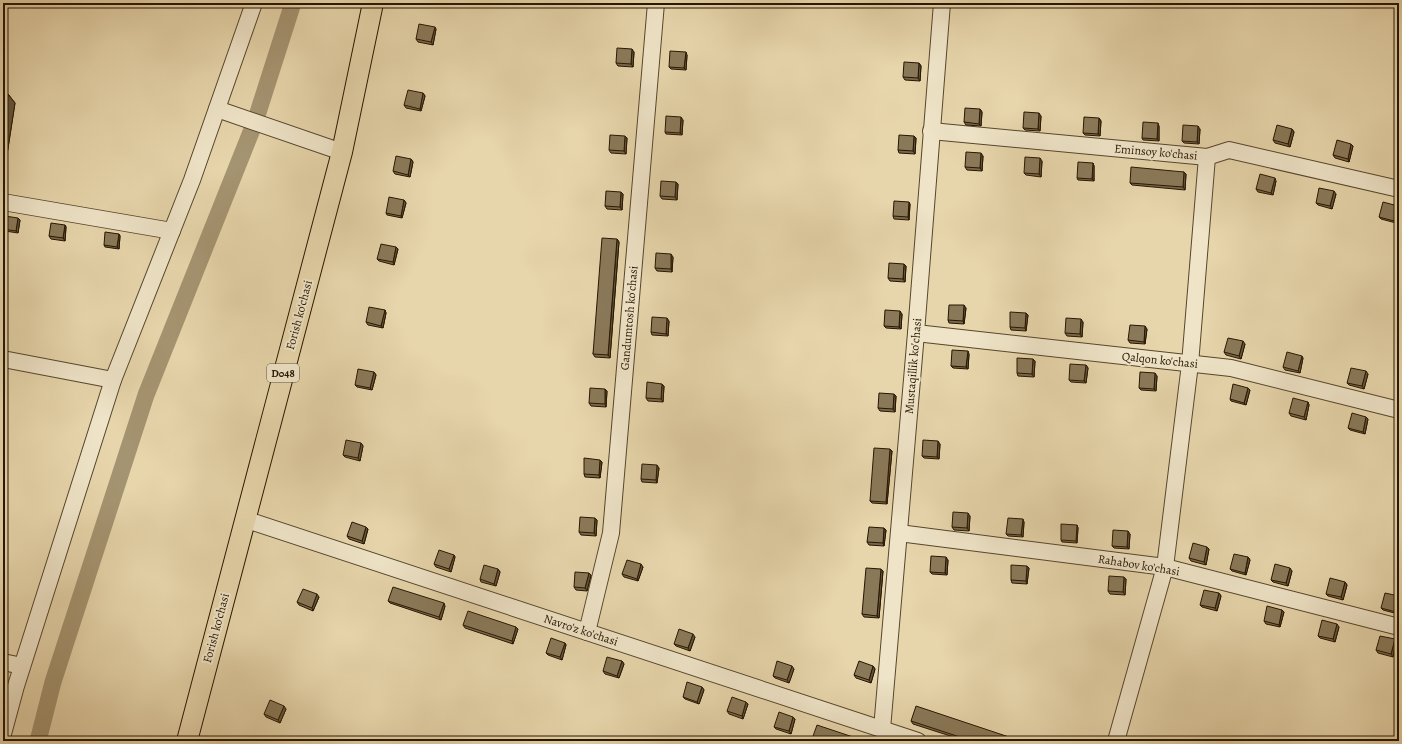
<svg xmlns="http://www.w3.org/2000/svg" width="1402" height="744" viewBox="0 0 1402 744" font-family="Alegreya,serif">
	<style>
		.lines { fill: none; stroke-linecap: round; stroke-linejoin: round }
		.canal { stroke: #a59471; stroke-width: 17 }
		.minor-casing { stroke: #56462c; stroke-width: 18 }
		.major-casing { stroke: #261601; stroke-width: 22 }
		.minor { stroke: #efe4c8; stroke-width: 16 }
		.major { stroke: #e7d5ab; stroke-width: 20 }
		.wall { fill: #77684d; stroke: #261601 }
		.shaded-wall { fill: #61553e; stroke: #261601 }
		.building { fill: #8a7959; stroke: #261601 }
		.labels { text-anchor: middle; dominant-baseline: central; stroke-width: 4; stroke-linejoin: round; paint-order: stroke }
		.shield { fill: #efe4c8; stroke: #62543d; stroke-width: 1 }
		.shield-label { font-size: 11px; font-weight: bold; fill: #261601 }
		.street-label { font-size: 12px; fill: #261601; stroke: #efe4c8 }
	</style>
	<rect width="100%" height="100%" fill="#e7d5ab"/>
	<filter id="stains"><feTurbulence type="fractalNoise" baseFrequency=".005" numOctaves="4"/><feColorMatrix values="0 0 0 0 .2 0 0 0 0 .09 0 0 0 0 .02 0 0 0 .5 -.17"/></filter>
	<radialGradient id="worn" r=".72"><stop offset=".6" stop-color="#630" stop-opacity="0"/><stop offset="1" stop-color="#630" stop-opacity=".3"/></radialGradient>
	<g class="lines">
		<polyline class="canal" points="38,741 53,682 146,395 255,122 293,3"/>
		<defs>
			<g id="minor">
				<polyline points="217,109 342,152"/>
				<polyline points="931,131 1207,157 1229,150 1399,189"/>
				<polyline points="3,202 172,231"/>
				<polyline points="916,333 1231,368 1399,410"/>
				<polyline points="3,359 113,380"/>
				<polyline points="244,519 918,741"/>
				<polyline points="899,533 1165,567 1399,627"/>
				<polyline points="587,632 611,533 656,3"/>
				<polyline points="3,662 22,666"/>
				<polyline points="882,729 916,333 942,3"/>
				<polyline points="3,734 16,686 113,380 192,180 254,3"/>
				<polyline points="1116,741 1165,567 1190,364 1207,157"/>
			</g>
			<polyline id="major" points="187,741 342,152 373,3"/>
		</defs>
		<use href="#minor" class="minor-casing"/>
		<use href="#major" class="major-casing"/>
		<use href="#minor" class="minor"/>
		<use href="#major" class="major"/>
	</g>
	<g class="wall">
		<polygon points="436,29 433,45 418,42 416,39"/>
		<polygon points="634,52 633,67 618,66 616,63"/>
		<polygon points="687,55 686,70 671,69 669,67"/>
		<polygon points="919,63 921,66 920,81 905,80 903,77"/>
		<polygon points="3,93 8,94 15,103 6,161 3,161"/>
		<polygon points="423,93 425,96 421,111 406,108 404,105"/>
		<polygon points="980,109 982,112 981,126 966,125 964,122"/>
		<polygon points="1041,116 1040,131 1025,130 1023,128"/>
		<polygon points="1099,118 1101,121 1100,136 1085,135 1083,133"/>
		<polygon points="683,120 682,135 666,134 665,132"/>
		<polygon points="1159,126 1159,141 1143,140 1142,138"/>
		<polygon points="1200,129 1199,144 1184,143 1182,141"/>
		<polygon points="1292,129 1294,132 1290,147 1275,143 1273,140"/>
		<polygon points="914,136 916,138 915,154 899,153 898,150"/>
		<polygon points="627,138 626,154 611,153 609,150"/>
		<polygon points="1353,146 1349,162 1335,158 1333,155"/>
		<polygon points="983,156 982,171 967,170 965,167"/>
		<polygon points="411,159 413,162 410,177 395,174 393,171"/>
		<polygon points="1042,161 1041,177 1026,175 1024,173"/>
		<polygon points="1093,163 1094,166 1094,181 1078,180 1077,178"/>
		<polygon points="1184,172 1186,174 1185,190 1132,185 1130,183"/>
		<polygon points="1276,181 1273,195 1258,192 1256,189"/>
		<polygon points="676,182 678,184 677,200 662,199 660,196"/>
		<polygon points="623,194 622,210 607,209 605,206"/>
		<polygon points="1336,194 1332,209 1318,205 1316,203"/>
		<polygon points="404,200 406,203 402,218 387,215 386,213"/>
		<polygon points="910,204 909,220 894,219 893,216"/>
		<polygon points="1399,208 1399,210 1396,223 1381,219 1379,217"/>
		<polygon points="20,220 18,233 5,231 3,229"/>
		<polygon points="65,225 66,227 65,241 51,239 49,236"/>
		<polygon points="119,234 120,236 119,249 105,247 104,245"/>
		<polygon points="617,239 619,242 610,358 595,357 593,354"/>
		<polygon points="396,247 398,249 394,265 379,261 377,259"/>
		<polygon points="673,257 672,272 657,271 655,268"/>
		<polygon points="906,266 905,282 890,281 888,278"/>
		<polygon points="966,308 964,324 949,323 948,320"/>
		<polygon points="385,310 386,313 383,328 368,325 366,322"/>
		<polygon points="1026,313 1028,315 1026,331 1011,330 1010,327"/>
		<polygon points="902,314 901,329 886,328 884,326"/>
		<polygon points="669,321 668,336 652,335 651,332"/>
		<polygon points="1083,322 1082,337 1067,336 1065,333"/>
		<polygon points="1147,329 1145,344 1130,343 1128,340"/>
		<polygon points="1245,344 1241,359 1226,355 1224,352"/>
		<polygon points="969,354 968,369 953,368 951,366"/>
		<polygon points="1303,358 1300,373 1285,370 1283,367"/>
		<polygon points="1033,359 1035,361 1034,377 1018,376 1017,373"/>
		<polygon points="1086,365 1088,368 1086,383 1071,382 1069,380"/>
		<polygon points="374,372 376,375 372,390 357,387 355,385"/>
		<polygon points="1368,374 1364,389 1349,385 1347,383"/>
		<polygon points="1157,376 1156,391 1141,390 1139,388"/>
		<polygon points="664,386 663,402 648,401 646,398"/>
		<polygon points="1248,388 1250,390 1246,405 1231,401 1230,399"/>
		<polygon points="607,391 606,407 591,406 589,403"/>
		<polygon points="896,396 895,412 880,411 878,408"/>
		<polygon points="1308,402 1309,405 1306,420 1291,416 1289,413"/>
		<polygon points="1366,417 1368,419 1365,434 1350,430 1348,428"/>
		<polygon points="361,443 363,446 360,461 345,457 343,455"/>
		<polygon points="940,444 939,459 924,458 922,456"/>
		<polygon points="892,451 887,504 872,503 870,501"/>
		<polygon points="602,462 600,478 585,477 584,474"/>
		<polygon points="659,468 657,483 642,482 641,479"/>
		<polygon points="970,516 969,531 954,530 952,527"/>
		<polygon points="595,518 597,520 596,536 581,535 579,532"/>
		<polygon points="1024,522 1023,537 1008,536 1006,534"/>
		<polygon points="1077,525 1078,528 1077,543 1062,542 1061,540"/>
		<polygon points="884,528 886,530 884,546 869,545 867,542"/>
		<polygon points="368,529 364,544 349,539 347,536"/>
		<polygon points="1130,534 1129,549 1114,548 1112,546"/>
		<polygon points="1207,547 1209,549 1206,565 1191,561 1189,558"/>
		<polygon points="454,555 455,557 451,572 436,567 434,564"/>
		<polygon points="1248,557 1250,560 1246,575 1232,571 1230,569"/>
		<polygon points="948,560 947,575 932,574 930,572"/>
		<polygon points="1027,566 1029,568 1027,584 1012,583 1011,580"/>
		<polygon points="643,567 638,581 624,577 622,574"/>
		<polygon points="498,569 500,572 496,586 481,582 480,579"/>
		<polygon points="883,571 879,618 864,617 862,614"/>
		<polygon points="1292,571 1288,586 1273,582 1271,580"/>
		<polygon points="591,575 587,591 576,590 574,587"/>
		<polygon points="1124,577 1126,579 1125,595 1110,594 1108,591"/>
		<polygon points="1345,582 1347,585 1343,600 1328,596 1326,594"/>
		<polygon points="1219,593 1221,596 1217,611 1202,607 1200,605"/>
		<polygon points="1399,596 1399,610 1398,614 1383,610 1381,608"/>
		<polygon points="319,597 313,611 299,605 297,602"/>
		<polygon points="388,601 445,606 441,620 390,603"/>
		<polygon points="1282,610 1284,612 1280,627 1266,624 1264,621"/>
		<polygon points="463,625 516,627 518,629 513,644 465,628"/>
		<polygon points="1339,627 1335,642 1320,638 1318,636"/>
		<polygon points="695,637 690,651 676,646 674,644"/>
		<polygon points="1395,639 1396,642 1393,657 1378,653 1376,650"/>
		<polygon points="565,643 566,645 562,660 548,655 546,653"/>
		<polygon points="622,661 624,664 619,678 605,674 603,671"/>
		<polygon points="873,666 875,669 871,683 856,678 854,675"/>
		<polygon points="794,669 789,683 775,678 773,676"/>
		<polygon points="702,687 704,690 699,704 685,699 683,697"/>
		<polygon points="748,704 743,719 729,714 727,711"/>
		<polygon points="286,709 280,723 266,717 264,714"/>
		<polygon points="793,717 795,719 791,734 776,729 774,727"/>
		<polygon points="911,721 1021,741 966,741 913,724"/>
	</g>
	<g class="shaded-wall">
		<polygon points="435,27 436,29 433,45 431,42"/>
		<polygon points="632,49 634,52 633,67 631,64"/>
		<polygon points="686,52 687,55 686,70 684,68"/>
		<polygon points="919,63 921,66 920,81 918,78"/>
		<polygon points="423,93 425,96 421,111 420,109"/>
		<polygon points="8,94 15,103 6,161 3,157 3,126"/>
		<polygon points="980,109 982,112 981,126 979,124"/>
		<polygon points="1039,113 1041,116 1040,131 1038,129"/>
		<polygon points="681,117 683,120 682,135 680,133"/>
		<polygon points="1099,118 1101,121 1100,136 1098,134"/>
		<polygon points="1158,123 1159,126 1159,141 1157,139"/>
		<polygon points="1198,126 1200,129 1199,144 1197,142"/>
		<polygon points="1292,129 1294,132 1290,147 1288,144"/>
		<polygon points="625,136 627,138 626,154 624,151"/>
		<polygon points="914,136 916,138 915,154 913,151"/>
		<polygon points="1351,144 1353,146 1349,162 1348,159"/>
		<polygon points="981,153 983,156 982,171 980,168"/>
		<polygon points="1040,158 1042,161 1041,177 1039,174"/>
		<polygon points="411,159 413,162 410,177 408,175"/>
		<polygon points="1093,163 1094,166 1094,181 1092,179"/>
		<polygon points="1184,172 1186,174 1185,190 1183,187"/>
		<polygon points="1275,178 1276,181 1273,195 1271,193"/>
		<polygon points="676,182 678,184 677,200 675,197"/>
		<polygon points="1334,191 1336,194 1332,209 1330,206"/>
		<polygon points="621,192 623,194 622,210 620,207"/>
		<polygon points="404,200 406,203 402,218 401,216"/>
		<polygon points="909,202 910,204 909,220 908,217"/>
		<polygon points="1398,206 1399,208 1399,210 1396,223 1394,221"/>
		<polygon points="18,218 20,220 18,233 16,231"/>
		<polygon points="65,225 66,227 65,241 63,238"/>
		<polygon points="119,234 120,236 119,249 117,247"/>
		<polygon points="617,239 619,242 610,358 608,355"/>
		<polygon points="396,247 398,249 394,265 393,262"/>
		<polygon points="671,254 673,257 672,272 671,269"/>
		<polygon points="904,264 906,266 905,282 903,279"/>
		<polygon points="964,305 966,308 964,324 963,321"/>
		<polygon points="385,310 386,313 383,328 381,326"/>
		<polygon points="900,311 902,314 901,329 899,327"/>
		<polygon points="1026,313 1028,315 1026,331 1025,328"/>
		<polygon points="667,318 669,321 668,336 666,334"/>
		<polygon points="1081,319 1083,322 1082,337 1080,334"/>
		<polygon points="1145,326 1147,329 1145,344 1144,342"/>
		<polygon points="1243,341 1245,344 1241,359 1239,356"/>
		<polygon points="968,351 969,354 968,369 966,367"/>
		<polygon points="1302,356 1303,358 1300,373 1298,371"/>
		<polygon points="1033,359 1035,361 1034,377 1032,374"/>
		<polygon points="1086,365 1088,368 1086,383 1084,381"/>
		<polygon points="1366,371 1368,374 1364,389 1362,386"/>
		<polygon points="374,372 376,375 372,390 370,388"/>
		<polygon points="1155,373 1157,376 1156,391 1154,389"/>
		<polygon points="662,384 664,386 663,402 661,399"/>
		<polygon points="1248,388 1250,390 1246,405 1244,403"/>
		<polygon points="605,389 607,391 606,407 605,404"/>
		<polygon points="894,394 896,396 895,412 893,409"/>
		<polygon points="1308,402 1309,405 1306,420 1304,417"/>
		<polygon points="1366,417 1368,419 1365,434 1363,432"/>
		<polygon points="938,441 940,444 939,459 937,457"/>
		<polygon points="361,443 363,446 360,461 358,458"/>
		<polygon points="890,449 892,451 887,504 886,502"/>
		<polygon points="600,460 602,462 600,478 599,475"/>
		<polygon points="657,465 659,468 657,483 656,480"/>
		<polygon points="968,513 970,516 969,531 967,528"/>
		<polygon points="595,518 597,520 596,536 594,533"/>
		<polygon points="1023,519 1024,522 1023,537 1021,535"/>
		<polygon points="1077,525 1078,528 1077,543 1076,541"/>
		<polygon points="366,527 368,529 364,544 362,541"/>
		<polygon points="884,528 886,530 884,546 883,543"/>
		<polygon points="1128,531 1130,534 1129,549 1127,547"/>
		<polygon points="1207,547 1209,549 1206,565 1204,562"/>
		<polygon points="454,555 455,557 451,572 449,569"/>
		<polygon points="946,557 948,560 947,575 945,573"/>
		<polygon points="1248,557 1250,560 1246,575 1245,573"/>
		<polygon points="641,564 643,567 638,581 637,579"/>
		<polygon points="1027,566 1029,568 1027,584 1026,581"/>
		<polygon points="1290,568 1292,571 1288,586 1286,583"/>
		<polygon points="498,569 500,572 496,586 494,584"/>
		<polygon points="881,569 883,571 879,618 877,616"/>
		<polygon points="589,573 591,575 587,591 585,588"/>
		<polygon points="1124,577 1126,579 1125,595 1123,592"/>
		<polygon points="1345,582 1347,585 1343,600 1341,597"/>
		<polygon points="1219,593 1221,596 1217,611 1215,608"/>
		<polygon points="317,594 319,597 313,611 312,608"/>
		<polygon points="1399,600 1399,610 1398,614 1396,612"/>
		<polygon points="444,603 445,606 441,620 439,617"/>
		<polygon points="1282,610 1284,612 1280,627 1279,625"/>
		<polygon points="1337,624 1339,627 1335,642 1333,639"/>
		<polygon points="516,627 518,629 513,644 512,641"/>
		<polygon points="693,634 695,637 690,651 688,648"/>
		<polygon points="1395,639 1396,642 1393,657 1391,654"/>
		<polygon points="565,643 566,645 562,660 560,657"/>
		<polygon points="622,661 624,664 619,678 617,676"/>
		<polygon points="792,666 794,669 789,683 787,680"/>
		<polygon points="873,666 875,669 871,683 869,680"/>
		<polygon points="702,687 704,690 699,704 697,702"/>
		<polygon points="746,702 748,704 743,719 742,716"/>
		<polygon points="284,706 286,709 280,723 278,720"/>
		<polygon points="793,717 795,719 791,734 789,731"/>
	</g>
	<g class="building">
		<polygon points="419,24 435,27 431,42 416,39"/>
		<polygon points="617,48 632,49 631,64 616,63"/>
		<polygon points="670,51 686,52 684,68 669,67"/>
		<polygon points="904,62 919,63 918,78 903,77"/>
		<polygon points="408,90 423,93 420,109 404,105"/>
		<polygon points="3,93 8,94 3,126"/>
		<polygon points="965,108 980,109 979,124 964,122"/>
		<polygon points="1024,112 1039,113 1038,129 1023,128"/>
		<polygon points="666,116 681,117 680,133 665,132"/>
		<polygon points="1084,117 1099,118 1098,134 1083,133"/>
		<polygon points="1143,122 1158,123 1157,139 1142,138"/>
		<polygon points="1183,125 1198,126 1197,142 1182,141"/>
		<polygon points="1277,125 1292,129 1288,144 1273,140"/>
		<polygon points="610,135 625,136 624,151 609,150"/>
		<polygon points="899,135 914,136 913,151 898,150"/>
		<polygon points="1337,140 1351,144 1348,159 1333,155"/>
		<polygon points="966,152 981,153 980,168 965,167"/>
		<polygon points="396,156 411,159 408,175 393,171"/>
		<polygon points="1025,157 1040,158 1039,174 1024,173"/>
		<polygon points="1078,162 1093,163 1092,179 1077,178"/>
		<polygon points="1131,167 1184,172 1183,187 1130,183"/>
		<polygon points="1260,174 1275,178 1271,193 1256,189"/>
		<polygon points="661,181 676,182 675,197 660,196"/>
		<polygon points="1319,188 1334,191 1330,206 1316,203"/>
		<polygon points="606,191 621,192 620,207 605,206"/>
		<polygon points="389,197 404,200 401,216 386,213"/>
		<polygon points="894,201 909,202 908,217 893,216"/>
		<polygon points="1383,202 1398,206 1394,221 1379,217"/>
		<polygon points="5,216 18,218 16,231 3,229"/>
		<polygon points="51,223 65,225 63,238 49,236"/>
		<polygon points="105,232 119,234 117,247 104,245"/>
		<polygon points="602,238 617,239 608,355 593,354"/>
		<polygon points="381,244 396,247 393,262 377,259"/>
		<polygon points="656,253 671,254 671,269 655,268"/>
		<polygon points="889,263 904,264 903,279 888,278"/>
		<polygon points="949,305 964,305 963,321 948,320"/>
		<polygon points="369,307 385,310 381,326 366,322"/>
		<polygon points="885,310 900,311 899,327 884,326"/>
		<polygon points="1010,312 1026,313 1025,328 1010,327"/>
		<polygon points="652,317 667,318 666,334 651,332"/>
		<polygon points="1066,318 1081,319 1080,334 1065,333"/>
		<polygon points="1130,325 1145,326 1144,342 1128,340"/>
		<polygon points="1228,338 1243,341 1239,356 1224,352"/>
		<polygon points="952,350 968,351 966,367 951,366"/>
		<polygon points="1287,352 1302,356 1298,371 1283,367"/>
		<polygon points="1017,358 1033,359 1032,374 1017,373"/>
		<polygon points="1070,364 1086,365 1084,381 1069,380"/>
		<polygon points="1351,368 1366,371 1362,386 1347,383"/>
		<polygon points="358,369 374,372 370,388 355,385"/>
		<polygon points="1140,372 1155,373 1154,389 1139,388"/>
		<polygon points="647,382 662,384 661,399 646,398"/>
		<polygon points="1233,384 1248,388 1244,403 1230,399"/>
		<polygon points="590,388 605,389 605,404 589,403"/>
		<polygon points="879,393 894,394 893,409 878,408"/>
		<polygon points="1293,398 1308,402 1304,417 1289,413"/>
		<polygon points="1352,413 1366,417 1363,432 1348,428"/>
		<polygon points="346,440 361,443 358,458 343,455"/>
		<polygon points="923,440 938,441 937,457 922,456"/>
		<polygon points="874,448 890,449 886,502 870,501"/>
		<polygon points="584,458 600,460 599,475 584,474"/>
		<polygon points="642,464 657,465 656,480 641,479"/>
		<polygon points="953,512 968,513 967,528 952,527"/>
		<polygon points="580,517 595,518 594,533 579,532"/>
		<polygon points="1008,518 1023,519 1021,535 1006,534"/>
		<polygon points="352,522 366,527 362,541 347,536"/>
		<polygon points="1061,524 1077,525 1076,541 1061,540"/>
		<polygon points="869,527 884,528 883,543 867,542"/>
		<polygon points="1113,530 1128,531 1127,547 1112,546"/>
		<polygon points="1193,543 1207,547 1204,562 1189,558"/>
		<polygon points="439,550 454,555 449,569 434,564"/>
		<polygon points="1234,554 1248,557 1245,573 1230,569"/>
		<polygon points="931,556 946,557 945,573 930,572"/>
		<polygon points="627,560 641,564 637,579 622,574"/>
		<polygon points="1275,564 1290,568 1286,583 1271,580"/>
		<polygon points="484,565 498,569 494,584 480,579"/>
		<polygon points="1011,565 1027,566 1026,581 1011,580"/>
		<polygon points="866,568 881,569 877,616 862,614"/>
		<polygon points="575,572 589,573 585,588 574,587"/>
		<polygon points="1109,576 1124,577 1123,592 1108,591"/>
		<polygon points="1330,578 1345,582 1341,597 1326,594"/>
		<polygon points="393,587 444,603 439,617 388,601"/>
		<polygon points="303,589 317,594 312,608 297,602"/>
		<polygon points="1204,590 1219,593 1215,608 1200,605"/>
		<polygon points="1385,593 1399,596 1399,600 1396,612 1381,608"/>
		<polygon points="1267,606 1282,610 1279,625 1264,621"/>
		<polygon points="468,611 516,627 512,641 463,625"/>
		<polygon points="1322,620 1337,624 1333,639 1318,636"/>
		<polygon points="679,629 693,634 688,648 674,644"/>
		<polygon points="1380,636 1395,639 1391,654 1376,650"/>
		<polygon points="551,638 565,643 560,657 546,653"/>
		<polygon points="607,657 622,661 617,676 603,671"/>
		<polygon points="777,661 792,666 787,680 773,676"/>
		<polygon points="859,661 873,666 869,680 854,675"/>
		<polygon points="687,682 702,687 697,702 683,697"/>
		<polygon points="732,697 746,702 742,716 727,711"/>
		<polygon points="270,700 284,706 278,720 264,714"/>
		<polygon points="916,706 1021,741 972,741 911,721"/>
		<polygon points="779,712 793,717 789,731 774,727"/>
		<polygon points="817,725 865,741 818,741 812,739"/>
	</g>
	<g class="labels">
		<rect class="shield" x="267" y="364" width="32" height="18" rx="3"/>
		<g class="shield-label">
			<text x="283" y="373">D048</text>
		</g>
		<g class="street-label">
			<text transform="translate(1156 152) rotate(5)">Eminsoy ko'chasi</text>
			<text transform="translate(299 315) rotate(-75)">Forish ko'chasi</text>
			<text transform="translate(629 318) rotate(-85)">Gandumtosh ko'chasi</text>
			<text transform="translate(1160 360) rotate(6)">Qalqon ko'chasi</text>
			<text transform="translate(913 366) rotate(-85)">Mustaqillik ko'chasi</text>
			<text transform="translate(1139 565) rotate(9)">Rahabov ko'chasi</text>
			<text transform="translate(216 628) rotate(-75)">Forish ko'chasi</text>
			<text transform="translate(581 630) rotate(18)">Navro'z ko'chasi</text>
		</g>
	</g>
	<rect width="1402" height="744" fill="none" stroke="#e7d5ab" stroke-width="16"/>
	<rect x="4" y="4" width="1394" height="736" fill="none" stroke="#261601" stroke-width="2"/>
	<rect x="8" y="8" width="1386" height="728" fill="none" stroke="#261601"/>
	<rect width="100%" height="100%" filter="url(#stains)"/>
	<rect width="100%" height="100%" fill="url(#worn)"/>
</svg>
